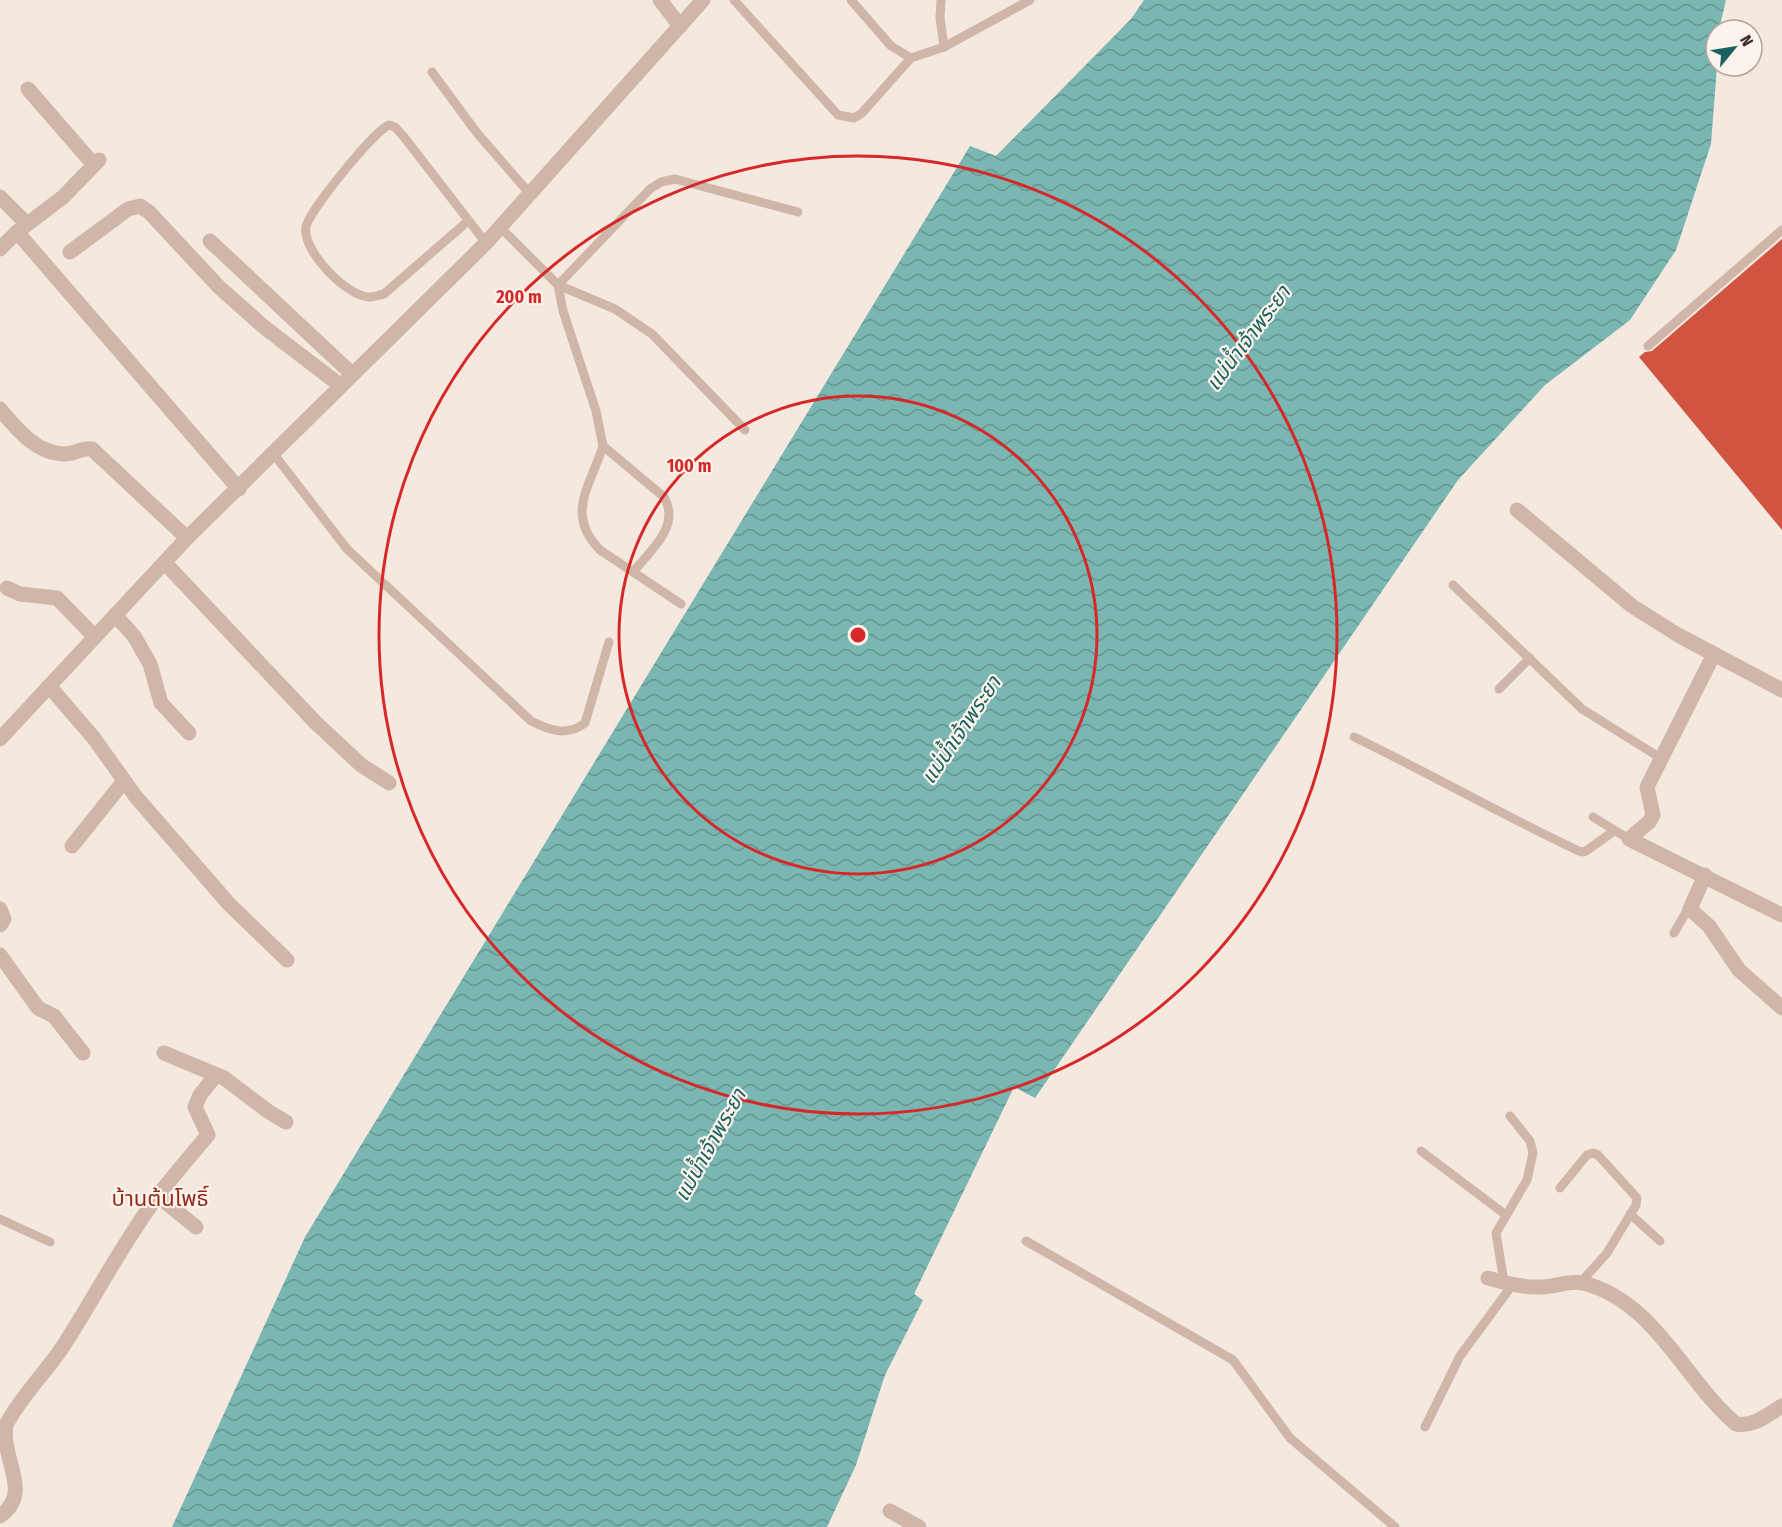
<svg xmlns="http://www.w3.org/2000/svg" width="1782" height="1527" viewBox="0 0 1782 1527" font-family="'Fira Sans Condensed','Noto Sans Thai',sans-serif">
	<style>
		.water { fill: url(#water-waves) }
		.building { fill: #d15440 }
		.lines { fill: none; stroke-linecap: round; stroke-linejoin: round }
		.service { stroke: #cfb6a9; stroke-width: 9 }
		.minor { stroke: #cfb6a9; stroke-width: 15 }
		.ring { fill: none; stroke: #d62828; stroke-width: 3 }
		.labels { text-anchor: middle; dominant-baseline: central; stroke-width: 4.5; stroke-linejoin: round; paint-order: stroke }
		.water-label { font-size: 21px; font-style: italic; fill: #1a625f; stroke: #fcf3ec }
		.quarter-label { font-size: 22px; fill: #932a1a; stroke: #fcf3ec }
		.centre { fill: #d62828; stroke: #fcf3ec; stroke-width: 3 }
		.ring-label { font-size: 18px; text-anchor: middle; font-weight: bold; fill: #d62828; stroke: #fcf3ec; stroke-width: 4.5; stroke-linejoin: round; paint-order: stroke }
	</style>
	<defs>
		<pattern id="water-waves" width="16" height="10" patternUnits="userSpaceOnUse" patternTransform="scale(1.5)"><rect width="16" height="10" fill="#7ab6b2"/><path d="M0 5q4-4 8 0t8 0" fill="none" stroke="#659491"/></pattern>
	</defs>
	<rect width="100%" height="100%" fill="#f5e8df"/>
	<polygon class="water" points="1144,0 1726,0 1719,30 1716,30 1717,66 1711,144 1676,250 1630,320 1545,385 1458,480 1035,1098 1014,1087 914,1294 923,1300 885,1375 856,1465 827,1527 172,1527 305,1237 970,146 996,156 1131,19"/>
	<polygon class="building" points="1782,239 1782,530 1639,357 1645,352 1652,351"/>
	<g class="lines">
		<g class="service">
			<polyline points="734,0 838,115 854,118 862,113 911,58 944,47 1030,0"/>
			<polyline points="851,0 891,46 911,58"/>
			<polyline points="941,0 940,18 944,47"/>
			<polyline points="432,72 477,133 530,194"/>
			<path d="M468,221L384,294C379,295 374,297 370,297C347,297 302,251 306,227C308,212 375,130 389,125L395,127L404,137L486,243"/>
			<polyline points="500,227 558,285 615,309 652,334 745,430"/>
			<polyline points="1648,346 1782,230"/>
			<path d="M603,446C590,487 565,514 600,550L681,604"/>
			<path d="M273,453L347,549L531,721C549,730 567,737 585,723L609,642"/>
			<path d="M633,572C651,550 681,526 664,497L603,446L596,411L563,311L558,285L650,189L661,182L675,179L798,212"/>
			<polyline points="1453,585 1582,709 1659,757"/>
			<polyline points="1499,689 1530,658"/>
			<path d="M1354,737C1431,774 1504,816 1581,852L1586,851L1614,831"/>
			<polyline points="1593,817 1629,839"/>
			<polyline points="1674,933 1689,907"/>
			<polyline points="1421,1151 1506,1215"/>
			<polyline points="1560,1188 1587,1155 1593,1153 1598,1155 1637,1198 1636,1205 1607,1253 1580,1283"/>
			<polyline points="1630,1214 1660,1241"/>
			<polyline points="0,1219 50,1242"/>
			<polyline points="1026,1241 1233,1360 1290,1438 1395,1527"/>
			<polyline points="1504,1282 1496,1233 1527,1180 1533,1153 1530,1141 1510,1116"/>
			<polyline points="1425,1427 1460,1356 1513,1284"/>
		</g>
		<g class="minor">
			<polyline points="660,0 680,26"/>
			<polyline points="28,89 94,165"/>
			<polyline points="0,197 27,224"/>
			<polyline points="17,232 239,489"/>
			<polyline points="210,241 352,374"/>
			<polyline points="0,249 17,232 63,197 99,160"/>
			<polyline points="70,252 128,209 140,206 149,212 219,287 264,327 341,386"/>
			<path d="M0,409C16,428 36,454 65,454C76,454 81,447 92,449L187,538"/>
			<polyline points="1517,510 1632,606 1678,635 1782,690"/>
			<polyline points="165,563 315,722 361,765 389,783"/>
			<polyline points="7,588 20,594 57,598 95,637"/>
			<polyline points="115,615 134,636 150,664 161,703 189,733"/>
			<polyline points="1714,654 1647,787 1653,815 1649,822 1629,839 1782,915"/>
			<polyline points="49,686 93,737 136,797 229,904 287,960"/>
			<polyline points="0,739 187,538 486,243 703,0"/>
			<polyline points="72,846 124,781"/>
			<polyline points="1705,875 1690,909 1709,926 1739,970 1782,1008"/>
			<polyline points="0,909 4,919 0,925"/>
			<polyline points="0,955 38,1008 54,1016 83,1053"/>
			<polyline points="164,1053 224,1078 269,1112 286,1122"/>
			<polyline points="158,1196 196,1227"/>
			<path d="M1488,1278C1506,1283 1523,1288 1542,1287C1555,1287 1570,1280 1583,1283C1655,1301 1684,1380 1736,1424C1754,1427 1767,1415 1782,1406"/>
			<polyline points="890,1511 919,1527"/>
			<path d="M0,1516C34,1492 0,1459 6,1425C19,1399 45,1373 62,1348C95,1297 123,1242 159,1194C175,1174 192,1154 208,1135L195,1107L200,1095L216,1075"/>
		</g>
	</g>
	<g class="ring">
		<circle cx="858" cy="635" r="239"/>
		<circle cx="858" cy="635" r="479"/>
	</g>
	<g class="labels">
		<g class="water-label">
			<text transform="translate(1248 338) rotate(-53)">แม่น้ำเจ้าพระยา</text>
			<text transform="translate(961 730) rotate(-56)">แม่น้ำเจ้าพระยา</text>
			<text transform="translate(710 1145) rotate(-61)">แม่น้ำเจ้าพระยา</text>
		</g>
		<g class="quarter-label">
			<text x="160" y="1198">บ้านต้นโพธิ์</text>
		</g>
	</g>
	<circle cx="858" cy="635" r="9" class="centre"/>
	<g class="ring-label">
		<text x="519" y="303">200 m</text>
		<text x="689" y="472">100 m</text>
	</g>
	<g transform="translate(1734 48) rotate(60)"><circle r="28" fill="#fcf3ec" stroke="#afa49e" stroke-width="1.5"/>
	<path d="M0-4.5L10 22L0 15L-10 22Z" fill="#1a625f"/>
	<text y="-9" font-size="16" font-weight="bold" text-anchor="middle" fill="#3c2d29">N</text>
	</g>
</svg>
